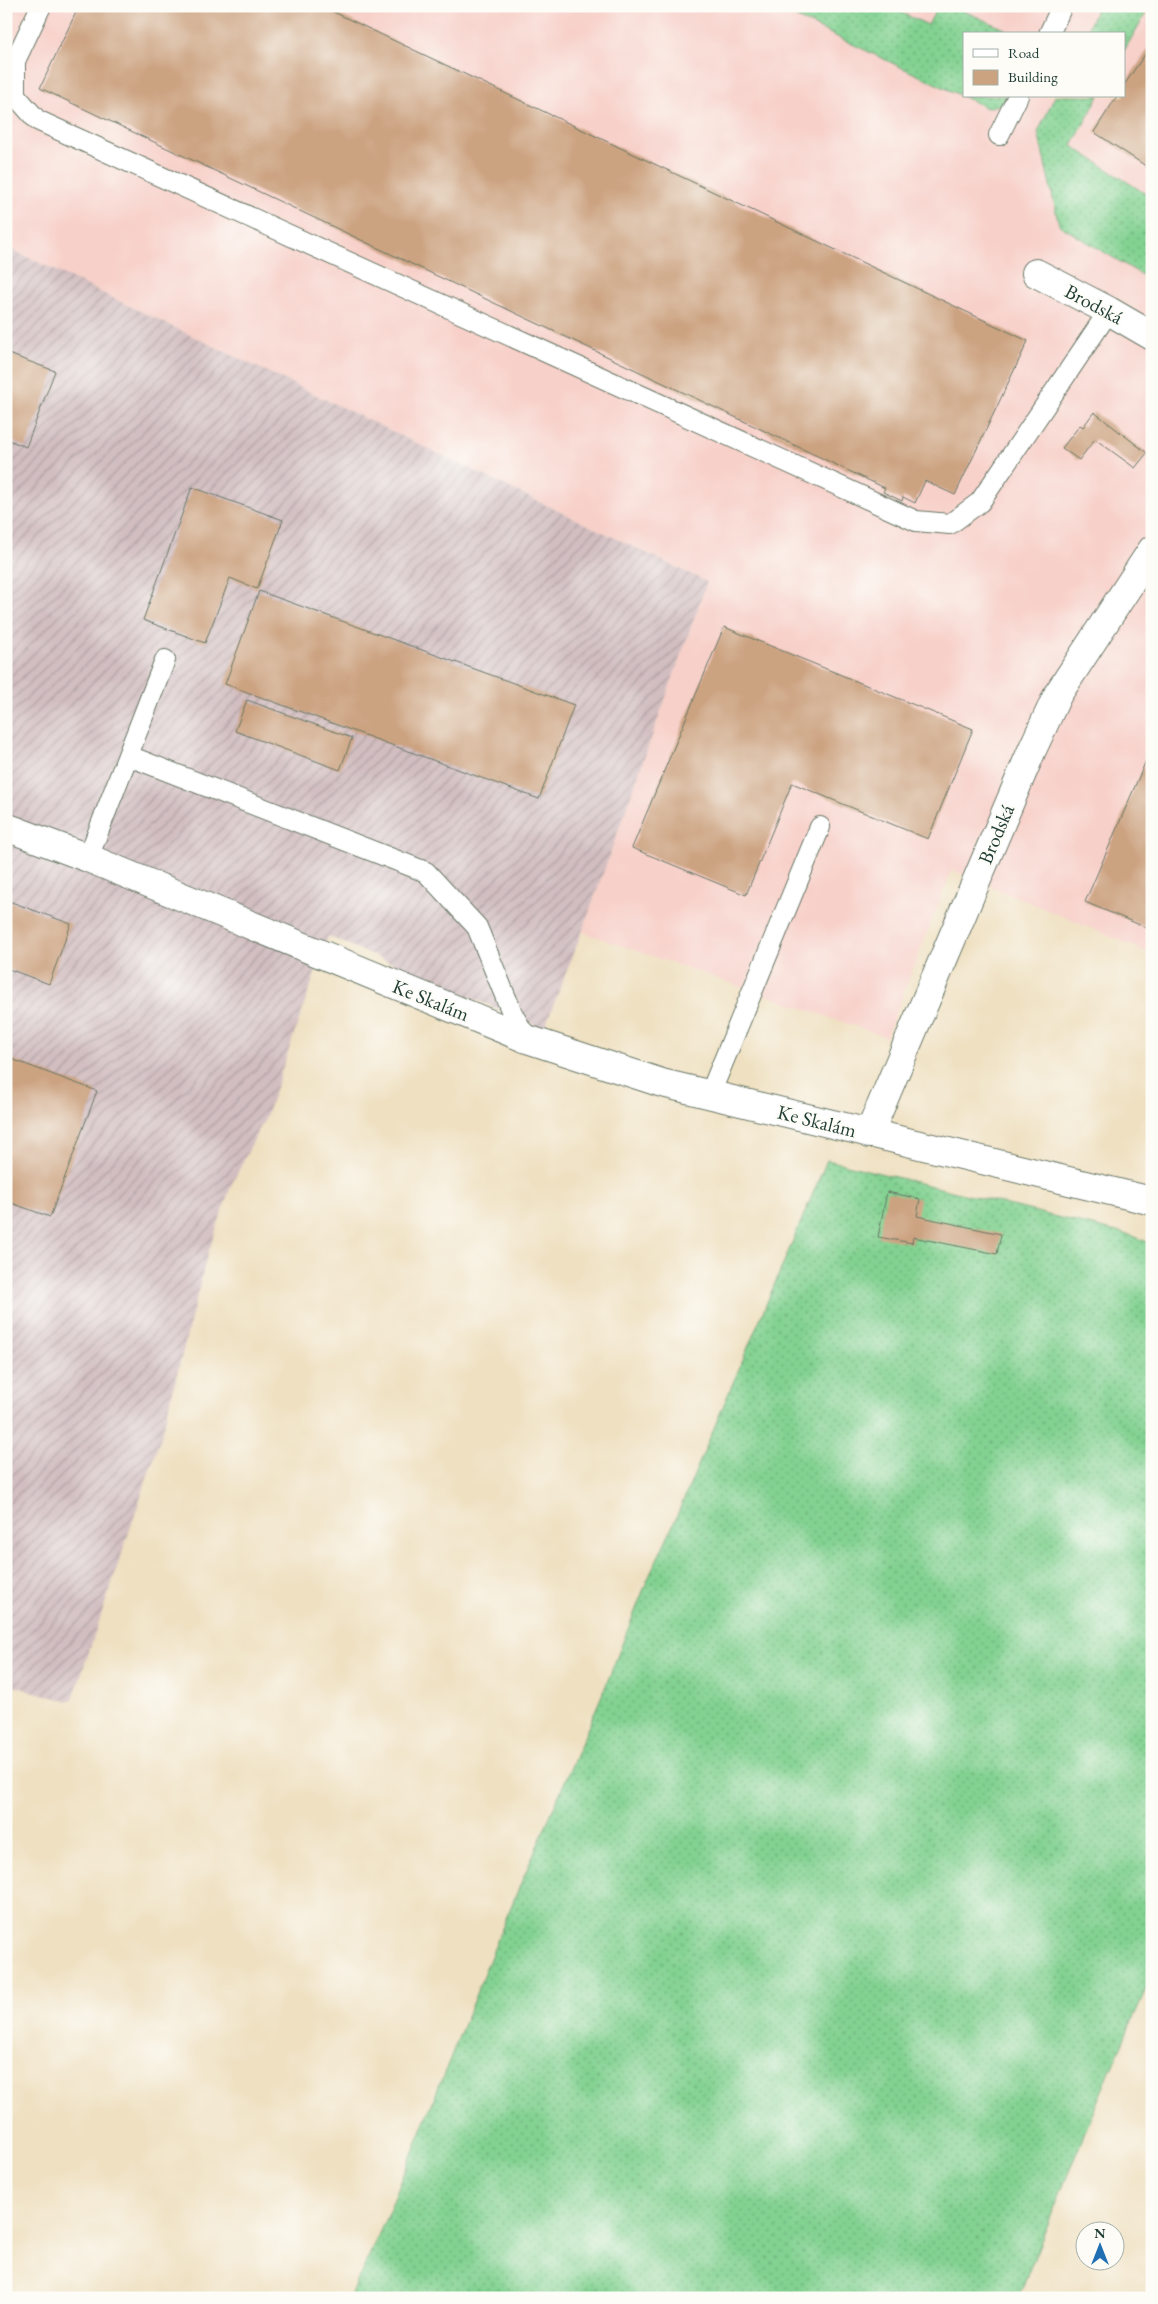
<svg xmlns="http://www.w3.org/2000/svg" width="1158" height="2304" viewBox="0 0 1158 2304" font-family="'EB Garamond',serif">
	<style>
		.built { fill: #f7d0c9; fill-rule: evenodd }
		.industrial { fill: url(#industrial-furrows) }
		.grass { fill: url(#grass-dots); stroke: #518863 }
		.building { fill: #cca381 }
		.lines { fill: none; stroke-linecap: round; stroke-linejoin: round }
		.lane-casing { stroke: #687665; stroke-width: 22 }
		.street-casing { stroke: #687665; stroke-width: 30 }
		.lane { stroke: #fff; stroke-width: 20 }
		.street { stroke: #fff; stroke-width: 28 }
		.labels { text-anchor: middle; dominant-baseline: central; stroke-width: 4.5; stroke-linejoin: round; paint-order: stroke }
		.street-label { font-size: 20px; fill: #1f3d34; stroke: #fdfcf7 }
	</style>
	<defs>
		<pattern id="industrial-furrows" width="10" height="10" patternUnits="userSpaceOnUse" patternTransform="scale(1.25)"><rect width="10" height="10" fill="#d2bec1"/><path d="M-1 1l2-2M0 10L10 0M9 11l2-2" fill="none" stroke="#aa9c9e"/></pattern>
		<pattern id="grass-dots" width="8" height="8" patternUnits="userSpaceOnUse" patternTransform="scale(1.25)"><rect width="8" height="8" fill="#83d292"/><path d="M2 2h.1M6 6h.1" fill="none" stroke="#6bac78" stroke-width="1.8" stroke-linecap="round"/></pattern>
	</defs>
	<rect width="100%" height="100%" fill="#fdfcf7"/>
	<filter id="ink" filterUnits="userSpaceOnUse"><feTurbulence type="fractalNoise" baseFrequency=".02" numOctaves="2"/><feDisplacementMap in="SourceGraphic" scale="10" xChannelSelector="R" yChannelSelector="G"/><feConvolveMatrix kernelMatrix="1 2 1 2 8 2 1 2 1" color-interpolation-filters="sRGB"/></filter>
	<filter id="wash" filterUnits="userSpaceOnUse"><feTurbulence type="fractalNoise" baseFrequency=".0096" numOctaves="4" result="noise"/><feDisplacementMap in="SourceGraphic" scale="20" xChannelSelector="R" yChannelSelector="G"/><feGaussianBlur stdDeviation="1.12" result="paint"/><feColorMatrix in="noise" values="0 0 0 0 0 0 0 0 0 0 0 0 0 0 0 0 0 1.4 0 .05"/><feComposite in="paint" operator="in"/></filter>
	<g filter="url(#wash)">
		<rect width="100%" height="100%" fill="#efe0c1"/>
		<path class="built" d="M6,6H1152V954L952,870L886,1037L582,932L707,582L6,247ZM964,34H1124V96H964Z"/>
		<polygon class="industrial" points="6,247 707,582 582,932 544,1029 328,936 265,1119 257,1133 231,1186 207,1256 161,1437 73,1699 67,1701 6,1684"/>
		<g class="grass">
			<polygon points="772,6 887,6 928,25 938,6 952,6 1005,29 1009,34 964,34 964,96 1006,96 1002,104 987,108"/>
			<polygon points="1098,6 1150,6 1124,51 1124,34 1085,34"/>
			<polygon points="1055,96 1099,96 1072,146 1152,198 1152,281 1059,225 1038,132"/>
			<polygon points="827,1160 1133,1236 1152,1244 1152,1975 1100,2095 1018,2298 350,2298 390,2209 507,1916 602,1695 647,1581 673,1525"/>
		</g>
		<g id="blocks">
			<g class="building">
				<polygon points="79,6 321,6 1028,341 955,495 925,481 915,503 903,497 902,501 883,492 885,488 40,88"/>
				<polygon points="1152,44 1152,170 1094,132 1117,96 1124,96 1124,85"/>
				<polygon points="6,353 55,371 26,447 6,439"/>
				<polygon points="1094,412 1147,453 1135,468 1095,439 1079,460 1062,448 1080,425 1083,427"/>
				<polygon points="192,487 283,520 257,589 230,578 205,643 143,620"/>
				<polygon points="259,591 574,705 539,799 225,684"/>
				<polygon points="724,627 973,729 928,839 792,783 746,895 632,848"/>
				<polygon points="247,700 352,738 340,770 235,731"/>
				<polygon points="1148,756 1152,758 1152,930 1085,902"/>
				<polygon points="6,900 71,924 49,984 6,968"/>
				<polygon points="6,1057 97,1091 50,1217 6,1201"/>
				<polygon points="887,1192 920,1199 917,1216 1001,1234 997,1254 913,1237 912,1243 878,1237"/>
			</g>
		</g>
	</g>
	<g filter="url(#ink)">
		<use href="#blocks" fill-opacity="0" stroke="#687665" stroke-width="1"/>
		<g class="lines">
			<defs>
				<g id="lane">
					<polyline points="41,6 15,61 15,95 37,120 916,521 950,524 980,502 1109,311"/>
					<polyline points="1049,34 1062,6"/>
					<polyline points="999,135 1018,96"/>
					<polyline points="129,756 426,872 477,927 513,1015 527,1039"/>
					<polyline points="88,858 165,660"/>
					<polyline points="710,1094 820,827"/>
				</g>
				<g id="street">
					<polyline points="1036,273 1109,311 1152,336"/>
					<polyline points="6,827 88,858 527,1039 662,1083 1152,1201"/>
					<polyline points="869,1134 1032,750 1058,694 1152,550"/>
				</g>
			</defs>
			<use href="#lane" class="lane-casing"/>
			<use href="#street" class="street-casing"/>
			<use href="#lane" class="lane"/>
			<use href="#street" class="street"/>
		</g>
	</g>
	<g class="labels">
		<g class="street-label">
			<text transform="translate(1094 304) rotate(28)">Brodská</text>
			<text transform="translate(996 834) rotate(-67)">Brodská</text>
			<text transform="translate(431 1000) rotate(22)">Ke Skalám</text>
			<text transform="translate(817 1121) rotate(14)">Ke Skalám</text>
		</g>
	</g>
	<rect width="1158" height="2304" fill="none" stroke="#fdfcf7" stroke-width="25"/>
	<rect x="963" y="32" width="162" height="65" fill="#fdfcf7" stroke="#a4b0a9"/>
	<rect x="973" y="49" width="25" height="8" fill="#ffffff" stroke="#a4b0a9"/>
	<text x="1008" y="58" font-size="15" fill="#1f3d34">Road</text>
	<rect x="973" y="70" width="25" height="15" fill="#cca381" stroke="#a4b0a9"/>
	<text x="1008" y="82" font-size="15" fill="#1f3d34">Building</text>
	<g transform="translate(1100 2246)"><circle r="24" fill="#fdfcf7" stroke="#a4b0a9"/>
	<path d="M0-4L9 19L0 12L-9 19Z" fill="#1f6fb2"/>
	<text y="-8" font-size="14" font-weight="bold" text-anchor="middle" fill="#1f3d34">N</text>
	</g>
</svg>
